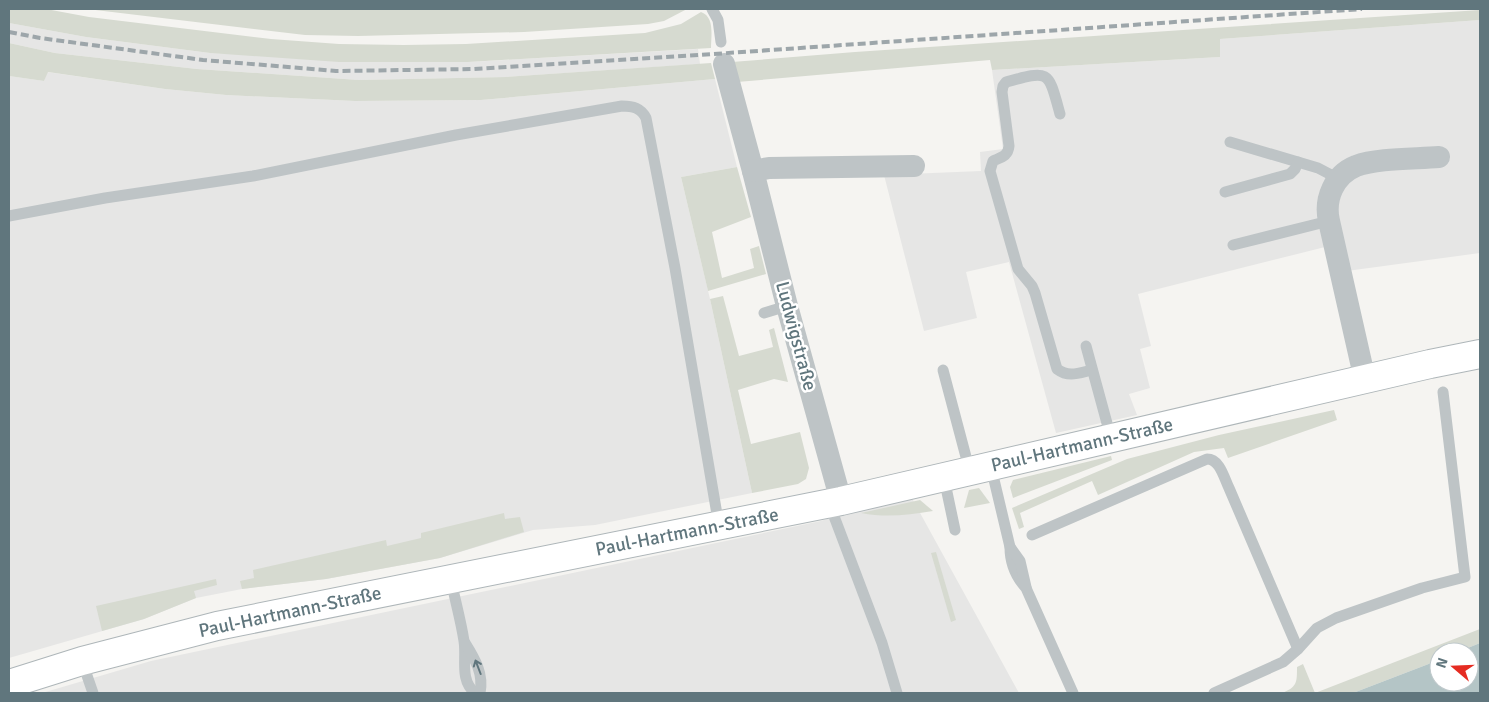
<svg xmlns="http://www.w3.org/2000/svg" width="1489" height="702" viewBox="0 0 1489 702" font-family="Signika,sans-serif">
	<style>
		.built { fill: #e6e6e5 }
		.green { fill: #d6dad0 }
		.water { fill: #b4c5c6 }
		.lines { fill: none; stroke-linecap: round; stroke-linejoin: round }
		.secondary-casing { stroke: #aeb6b9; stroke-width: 30 }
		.service { stroke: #bec4c6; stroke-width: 11 }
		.minor { stroke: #bec4c6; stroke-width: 22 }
		.secondary { stroke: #fff; stroke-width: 28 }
		.rail { stroke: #9da6aa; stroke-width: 4; stroke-dasharray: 8 4; stroke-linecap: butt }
		.oneway { stroke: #60767d }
		.labels { text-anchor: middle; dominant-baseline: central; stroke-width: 5; stroke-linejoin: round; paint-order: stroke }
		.street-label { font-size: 19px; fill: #60767d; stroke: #fff }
	</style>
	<rect width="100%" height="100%" fill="#f5f4f1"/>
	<g class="built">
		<polygon points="1480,20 1480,253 1332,273 1325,247 1138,294 1151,346 1140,349 1150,388 1129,394 1137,415 1056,433 1009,262 966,272 977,318 924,331 884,175 981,171 980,152 1003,149 992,70 1220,57 1220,39"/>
		<polygon points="9,23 86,37 210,53 468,62 698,49 700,64 506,77 359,80 197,69 55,53 9,43"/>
		<polygon points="47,72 165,89 226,95 355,101 481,100 715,79 737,167 681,177 710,299 752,493 595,525 533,530 440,558 326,579 242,589 196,598 144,619 9,658 9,76 44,81"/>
		<polygon points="908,491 1019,693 42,693 151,661 821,521"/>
	</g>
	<g class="green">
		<path d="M9,9H46L89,17L271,39L339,44L404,45L466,44L645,33L681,24L701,12C715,17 711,36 711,48L468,62H339L210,53L86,37L9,23Z"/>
		<polygon points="87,9 687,9 664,21 648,24 524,32 358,36 305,35"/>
		<polygon points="1480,10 1480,20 1220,39 1220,57 992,70 990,60 737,82 732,62 855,52"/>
		<polygon points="9,43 55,53 197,69 359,80 506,77 711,63 715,79 481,100 355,101 226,95 165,89 48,72 44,81 9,76"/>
		<polygon points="737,167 751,217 712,232 722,278 754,268 750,249 759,246 766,274 708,291 681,177"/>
		<polygon points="723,296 739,356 773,347 769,330 774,328 788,382 774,379 738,390 751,444 800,432 809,468 806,479 798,484 752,493 710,299"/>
		<polygon points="1334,410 1337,420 1228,458 1224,448 1194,452 1098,495 1092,481 1020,513 1024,527 1019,529 1012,508 1127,459 1219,435"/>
		<polygon points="1111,456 1112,460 1013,498 1010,487 1013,480"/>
		<polygon points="979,488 990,503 964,508 969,490"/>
		<path d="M920,500L933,511C908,515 886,518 861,513Z"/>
		<polygon points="504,513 505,519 520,517 524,532 440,558 326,579 242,589 240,581 254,578 253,570 386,540 387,546 421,538 421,533"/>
		<polygon points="936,552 956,620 951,622 931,553"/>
		<polygon points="216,579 217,585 194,591 196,598 144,619 102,631 96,606"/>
		<path d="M1480,629V643L1458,652H1439V660L1353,693H1282C1297,687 1297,683 1297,667L1303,664L1315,693Z"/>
	</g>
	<polygon class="water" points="1480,643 1480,693 1353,693 1439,660 1439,682 1469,682 1469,652 1458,652"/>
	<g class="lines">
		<defs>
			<polyline id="secondary" points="9,684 82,661 217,626 841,501 1430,364 1480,354"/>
		</defs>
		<use href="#secondary" class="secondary-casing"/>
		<g class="service">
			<polyline points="712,9 718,20 721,42"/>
			<path d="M1060,114C1048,70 1050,70 1006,82L1003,86L1002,92L1009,146C1008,156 1002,157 993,161L990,171L1018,269L1032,286L1035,293L1057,369C1069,378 1079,373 1092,370"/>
			<polyline points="1230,142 1318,168 1339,179"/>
			<polyline points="1225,192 1290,174 1295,169 1298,162"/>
			<path d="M9,216L105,198L253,176L456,135L622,106C633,106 641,108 646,118L675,268L719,526"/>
			<polyline points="1233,245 1329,221"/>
			<polyline points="764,313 787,306"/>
			<polyline points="1086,346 1111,438"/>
			<polyline points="943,370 970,472"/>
			<path d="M991,467L1010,547C1010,564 1015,576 1026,588L1073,693"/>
			<polyline points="944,478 955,530"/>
			<polyline points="829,503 882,643 897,693"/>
			<path d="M1032,535L1207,459C1220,459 1224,478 1229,488L1298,649"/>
			<polyline points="1010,547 1020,561 1026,587"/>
			<path d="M451,580C455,600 461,621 464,641C467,659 459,679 475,693"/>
			<path d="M465,643C475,659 484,674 480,693"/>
			<polyline points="82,661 93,693"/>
			<polyline points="1214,693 1283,662 1298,649 1317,628 1336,618 1422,588 1465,577 1443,392"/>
		</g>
		<g class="minor">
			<polyline points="724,64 753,171 787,306 841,501"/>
			<polyline points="753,171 769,168 914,166"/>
			<path d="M1365,380L1329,221C1324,199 1334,175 1356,166C1377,158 1415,159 1439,157"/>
		</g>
		<use href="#secondary" class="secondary"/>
		<polyline class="rail" points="9,32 40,38 203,60 336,71 407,70 474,69 699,55 1362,9"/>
	</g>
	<defs><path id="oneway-shaft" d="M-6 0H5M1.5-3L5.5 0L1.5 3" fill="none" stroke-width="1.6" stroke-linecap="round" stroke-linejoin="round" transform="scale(1.25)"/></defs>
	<use class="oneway" href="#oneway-shaft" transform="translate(478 667) rotate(-111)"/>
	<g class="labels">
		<g class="street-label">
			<text transform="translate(796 336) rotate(75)">Ludwigstraße</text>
			<text transform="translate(1082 445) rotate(-13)">Paul-Hartmann-Straße</text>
			<text transform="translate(687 532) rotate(-11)">Paul-Hartmann-Straße</text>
			<text transform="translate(290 612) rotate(-12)">Paul-Hartmann-Straße</text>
		</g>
	</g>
	<rect width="1489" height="702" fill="none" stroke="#60767d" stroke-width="20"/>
	<g transform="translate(1454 667) rotate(289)"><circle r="24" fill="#ffffff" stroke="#bfc8cb"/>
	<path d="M0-4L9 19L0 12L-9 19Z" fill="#e52c22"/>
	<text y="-8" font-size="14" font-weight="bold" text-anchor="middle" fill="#60767d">N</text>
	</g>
</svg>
